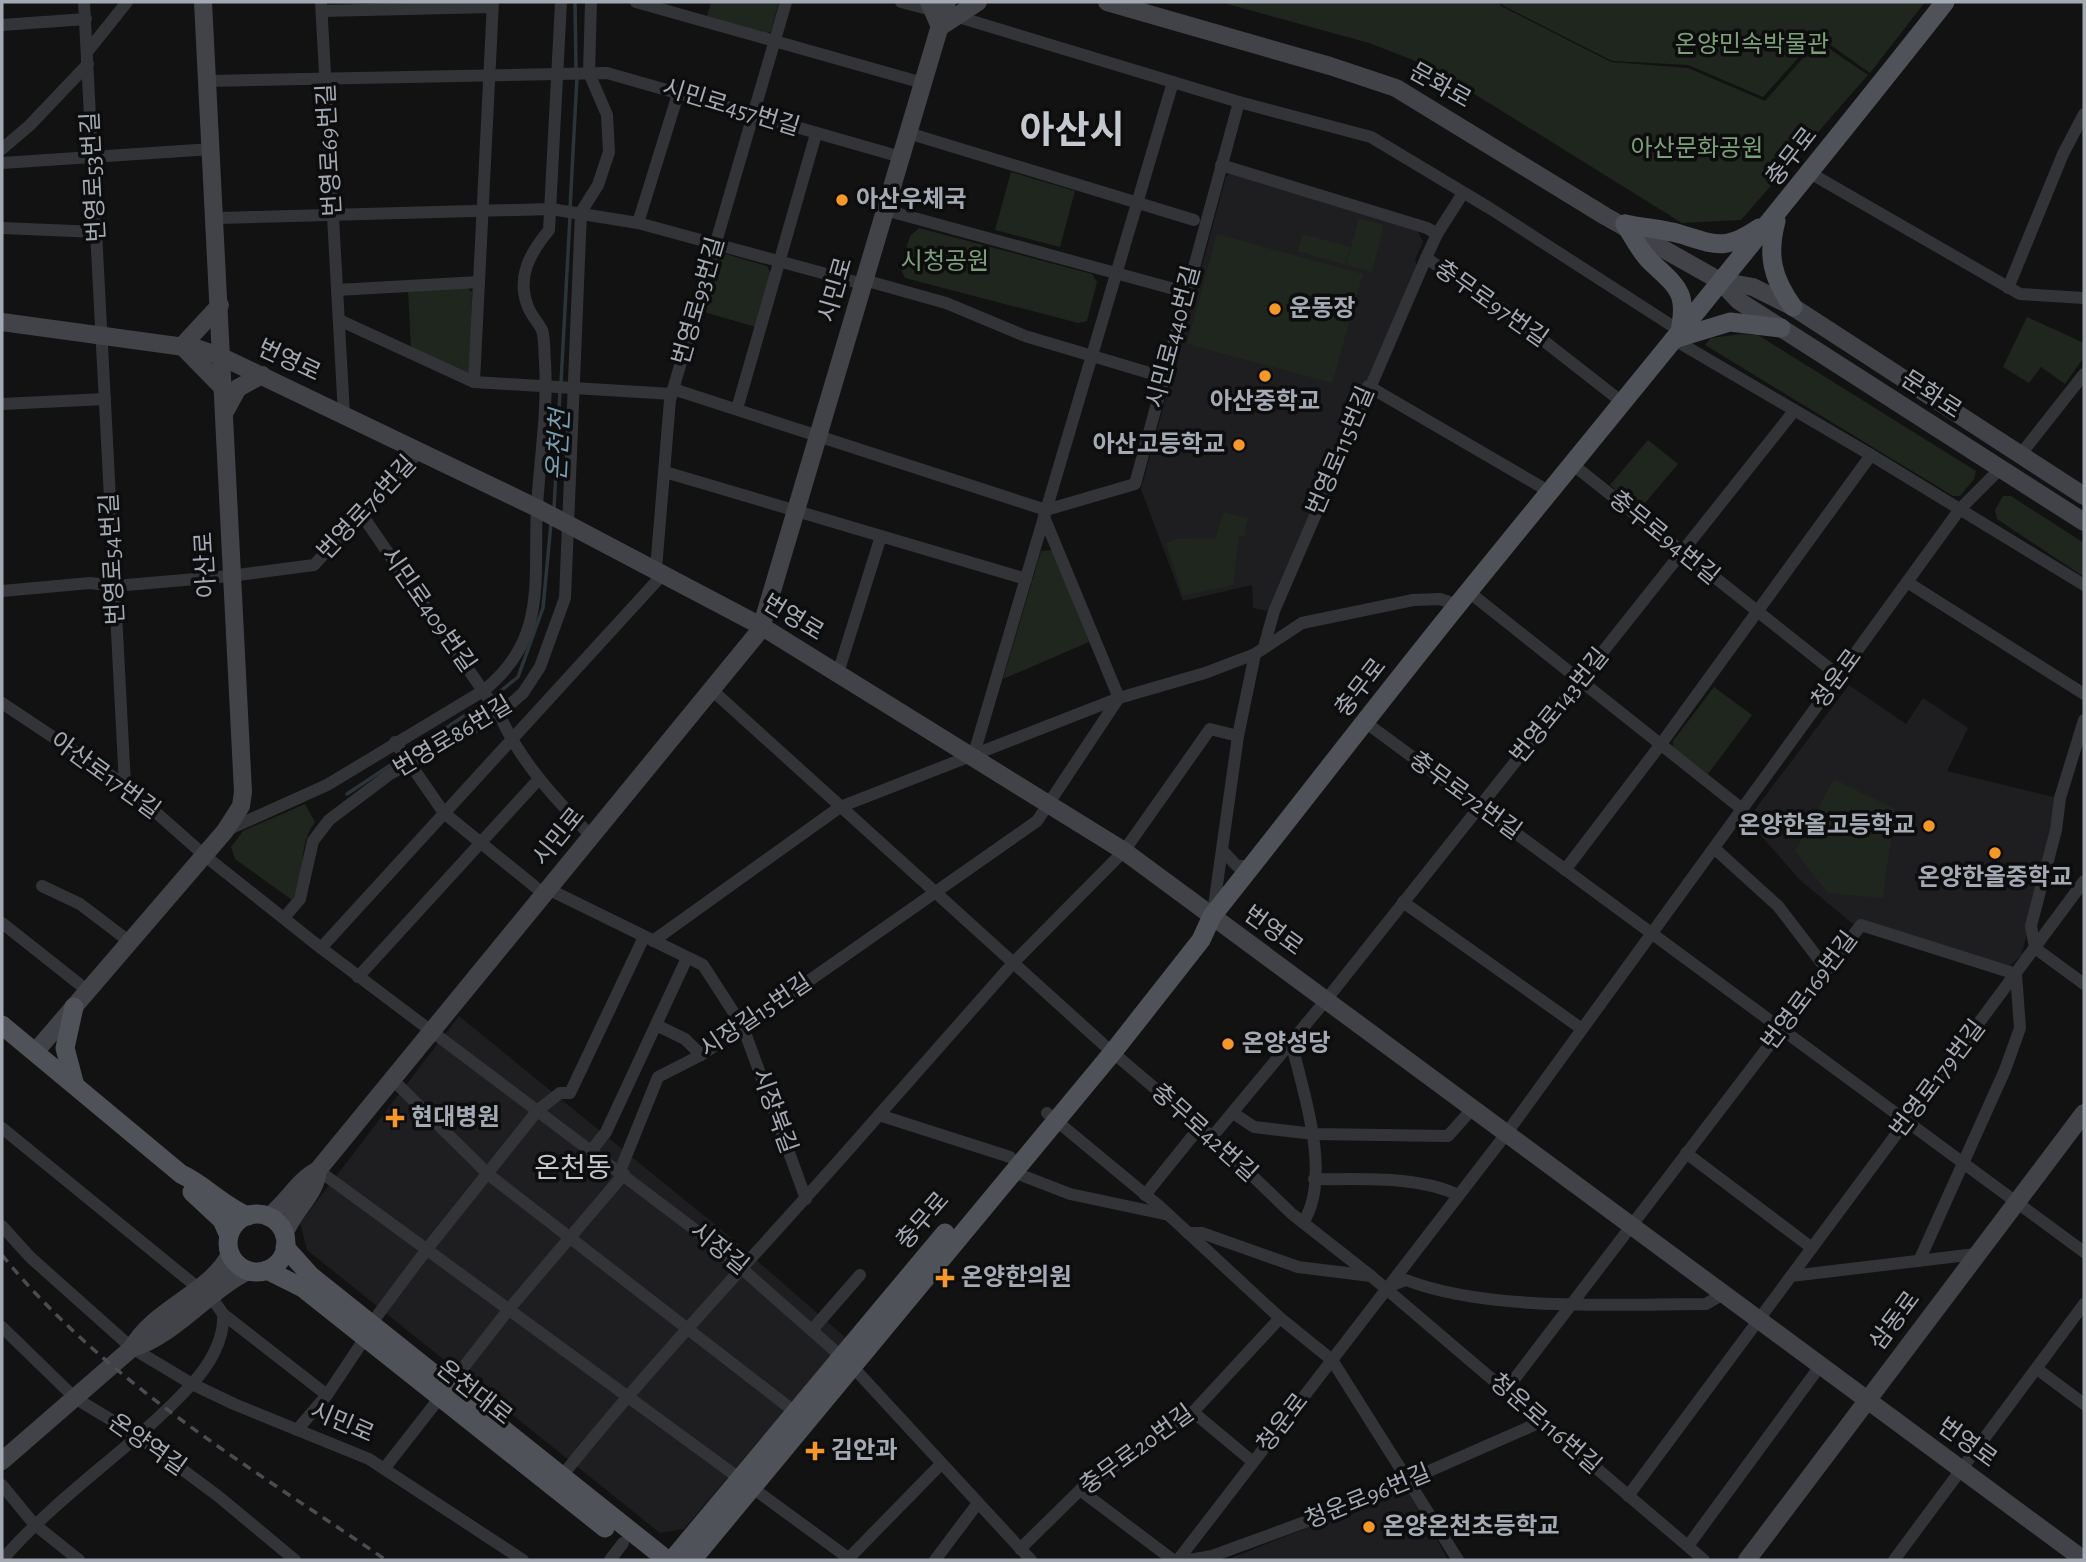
<svg xmlns="http://www.w3.org/2000/svg" width="2086" height="1562" viewBox="0 0 2086 1562" font-family="'Alegreya Sans','Noto Sans KR',sans-serif">
	<style>
		.built { fill: #1e1e20 }
		.green { fill: #1e261e }
		.lines { fill: none; stroke-linecap: round; stroke-linejoin: round }
		.stream { stroke: #2a3439; stroke-width: 3.5 }
		.street { stroke: #333438; stroke-width: 12 }
		.secondary { stroke: #414348; stroke-width: 18 }
		.primary { stroke: #4f5258; stroke-width: 19 }
		.rail { stroke: #4a4c51; stroke-width: 3.5; stroke-dasharray: 9 7; stroke-linecap: butt }
		.poi-dot { fill: #f59828; stroke: #0d0d0e; stroke-width: 2.5 }
		.labels { text-anchor: middle; dominant-baseline: central; stroke-width: 7; stroke-linejoin: round; paint-order: stroke }
		.park-label { font-size: 24px; fill: #7ba079; stroke: #0d0d0e }
		.street-label { font-size: 24px; fill: #a3aab4; stroke: #0d0d0e }
		.poi-label { font-size: 24px; font-weight: bold; fill: #a3aab4; stroke: #0d0d0e; text-anchor: start }
		.water-label { font-size: 26px; font-style: italic; fill: #789db1; stroke: #0d0d0e }
		.quarter-label { font-size: 28px; fill: #c4c9d0; stroke: #0d0d0e }
		.town-label { font-size: 38px; font-weight: bold; fill: #c4c9d0; stroke: #0d0d0e }
	</style>
	<rect width="100%" height="100%" fill="#121213"/>
	<g class="built">
		<polygon points="1230,173 1417,229 1423,242 1415,260 1418,269 1267,611 1253,608 1252,585 1183,601 1141,489 1226,177"/>
		<polygon points="1849,685 1906,724 1923,698 1968,728 1947,771 2058,798 2054,829 2026,938 2021,955 2010,966 1854,925 1800,880 1747,820"/>
		<polygon points="459,1016 724,1232 846,1338 684,1529 660,1533 307,1250 300,1223"/>
		<polygon points="1400,1491 1412,1494 1448,1560 1226,1560"/>
	</g>
	<g class="green">
		<polygon points="711,2 779,2 771,31 766,34 707,16"/>
		<polygon points="1220,2 1499,2 1501,6 1611,62 1688,68 1765,101 1818,41 1868,75 1741,220 1682,223 1431,67 1369,43"/>
		<polygon points="1501,2 1925,2 1870,73 1818,36 1763,97 1688,65 1612,61 1502,5"/>
		<polygon points="1011,172 1075,191 1060,247 995,230"/>
		<polygon points="1359,218 1384,225 1372,272 1346,265"/>
		<polygon points="919,228 1092,274 1097,282 1087,321 1078,323 905,278 900,268 910,236"/>
		<polygon points="1217,234 1363,274 1332,383 1187,344"/>
		<polygon points="1303,234 1350,247 1345,265 1298,251"/>
		<polygon points="722,253 767,266 771,274 756,327 700,311 715,257"/>
		<polygon points="466,287 472,292 471,372 466,375 411,349 408,290"/>
		<polygon points="2027,317 2084,343 2084,357 2065,384 2041,367 2029,383 2003,367"/>
		<polygon points="1741,334 1758,335 1976,471 1974,479 1960,496 1953,496 1705,345 1711,338"/>
		<polygon points="1648,440 1678,464 1639,510 1610,485"/>
		<polygon points="2003,496 2011,496 2084,543 2084,577 1997,519 1995,510"/>
		<polygon points="1223,512 1248,518 1244,537 1239,536 1233,585 1183,596 1166,543 1177,539 1216,538"/>
		<polygon points="1053,550 1089,642 1003,679 1041,551"/>
		<polygon points="1714,687 1752,715 1708,774 1673,747 1673,741"/>
		<polygon points="1834,779 1895,809 1883,898 1828,893 1795,851"/>
		<path d="M305,804L315,822C296,848 308,873 292,900L235,859L231,847L243,831Z"/>
	</g>
	<g class="lines">
		<g class="stream">
			<polyline points="575,2 576,69"/>
			<polyline points="570,209 577,77"/>
			<polyline points="561,383 570,216"/>
			<polyline points="554,509 560,391"/>
			<polyline points="492,698 518,677 543,608 551,523"/>
			<polyline points="407,754 485,702"/>
			<polyline points="347,794 401,758"/>
		</g>
		<g class="street">
			<polyline points="84,2 125,785"/>
			<polyline points="321,2 344,414"/>
			<polyline points="636,2 923,83"/>
			<polyline points="901,2 932,10"/>
			<polyline points="322,11 492,7"/>
			<polyline points="955,16 1239,102 1371,137 1491,209 1680,331"/>
			<polyline points="2,25 86,19"/>
			<polyline points="87,52 127,2"/>
			<polyline points="208,81 607,73 901,157"/>
			<polyline points="908,133 1194,220"/>
			<polyline points="2,149 30,125 88,64"/>
			<polyline points="2,163 212,149"/>
			<polyline points="1221,165 1427,228 1437,234 1426,258 1507,312 1622,402"/>
			<polyline points="1810,173 2020,294 2084,298"/>
			<polyline points="885,210 1185,292"/>
			<polyline points="217,218 551,209 638,223 863,284"/>
			<polyline points="638,223 679,91"/>
			<polyline points="2,228 97,232"/>
			<polyline points="1437,234 1463,193"/>
			<polyline points="864,280 946,303 1025,336 1163,377"/>
			<polyline points="2008,288 2063,154 2084,114"/>
			<polyline points="337,290 479,282"/>
			<polyline points="339,320 474,382 672,394"/>
			<polyline points="1673,339 1871,455 2084,585"/>
			<polyline points="474,382 493,2"/>
			<polyline points="1368,386 1550,492"/>
			<polyline points="673,389 1046,510 1135,484 1239,102"/>
			<polyline points="2,404 105,399"/>
			<polyline points="737,409 816,134"/>
			<polyline points="2021,454 2084,374"/>
			<polyline points="1572,464 1839,676"/>
			<polyline points="665,472 1026,579"/>
			<path d="M362,515L499,714C521,763 555,798 591,836"/>
			<polyline points="1044,517 1119,698"/>
			<polyline points="656,569 670,400 786,2"/>
			<polyline points="1907,582 2084,694"/>
			<polyline points="2,591 90,583 115,586 230,576 314,565 420,451"/>
			<polyline points="1469,592 1742,809"/>
			<polyline points="1264,647 1274,611 1426,258"/>
			<polyline points="838,673 881,536"/>
			<polyline points="712,690 1103,1044 1212,1137 1292,1214 1371,1276 1704,1560"/>
			<polyline points="2,703 125,785 204,855 321,948 714,1244 852,1366 1031,1560"/>
			<polyline points="1365,722 2084,1252"/>
			<polyline points="395,742 444,813 544,894"/>
			<polyline points="973,757 1173,82"/>
			<path d="M227,830L327,785L483,691C549,639 533,578 537,506C540,458 548,409 545,362C544,352 545,339 542,330C538,322 531,315 528,307C516,277 530,253 549,230L561,2"/>
			<polyline points="1714,848 1778,906 1827,970"/>
			<polyline points="1222,850 1237,866 1248,866 1254,861"/>
			<polyline points="1565,870 1661,744 1871,455"/>
			<polyline points="42,886 80,904 130,942"/>
			<polyline points="548,889 703,965 743,1027 806,1199"/>
			<polyline points="1403,902 1582,1029"/>
			<polyline points="1213,913 1238,736 1255,654"/>
			<polyline points="284,918 300,899 313,841 329,820 390,774 499,714 523,693 540,667 565,598 581,212 598,185 609,152 607,115 589,73 591,2"/>
			<polyline points="2,923 88,991"/>
			<polyline points="653,941 840,807 1119,698 1205,673 1255,654 1302,623 1413,600 1440,599 1458,605"/>
			<polyline points="321,948 664,573"/>
			<polyline points="2035,948 2031,926 2056,830 2060,798 2084,720"/>
			<polyline points="2035,948 2084,984"/>
			<polyline points="358,977 538,780"/>
			<polyline points="656,1025 685,1039 701,1055"/>
			<path d="M1291,1042C1303,1090 1332,1176 1304,1221"/>
			<polyline points="392,1079 489,1175 795,1412"/>
			<polyline points="1047,1113 1158,1205 1280,1318 1332,1360 1458,1560"/>
			<polyline points="1233,1113 1254,1127 1314,1134 1448,1136 1473,1108"/>
			<polyline points="2,1128 197,1287"/>
			<polyline points="1212,1137 1326,1000 1794,411"/>
			<polyline points="591,1151 606,1132 687,958"/>
			<polyline points="1686,1153 1812,1248"/>
			<polyline points="1010,1157 879,1115 1014,962 1124,851 1210,729 1238,736"/>
			<polyline points="318,1170 851,1560"/>
			<polyline points="620,1171 658,1077 701,1055 743,1027 1037,821 1118,699"/>
			<polyline points="1013,1172 1070,1194 1169,1215"/>
			<path d="M1314,1179C1359,1180 1417,1175 1458,1195"/>
			<polyline points="1145,1195 1199,1128"/>
			<polyline points="2,1226 30,1257 132,1348 192,1384 234,1404 369,1459 523,1560"/>
			<polyline points="1188,1233 1202,1233 1298,1267 1371,1276"/>
			<polyline points="1791,1276 1976,1254"/>
			<path d="M1390,1286L1406,1280C1489,1312 1616,1304 1706,1304L1723,1294"/>
			<polyline points="210,1295 223,1314 327,1395"/>
			<polyline points="371,1324 427,1249 538,1110 560,1093 570,1093 644,937"/>
			<polyline points="2,1327 75,1398 136,1435 218,1496 295,1560"/>
			<polyline points="812,1330 860,1275"/>
			<polyline points="2037,1369 2084,1404"/>
			<polyline points="1506,1390 1861,925 2016,974 2020,1028 2005,1070 1919,1261"/>
			<polyline points="1193,1412 1253,1462"/>
			<polyline points="297,1430 327,1395 365,1338"/>
			<polyline points="384,1469 509,1309 624,1174"/>
			<path d="M562,1476C662,1351 774,1236 879,1115"/>
			<polyline points="2,1485 34,1524 79,1560"/>
			<polyline points="1080,1490 1173,1560"/>
			<polyline points="1628,1496 2084,881"/>
			<polyline points="1688,1546 1820,1366"/>
			<polyline points="1020,1549 1080,1490 1193,1412 1280,1318"/>
			<polyline points="849,1558 941,1464"/>
			<path d="M2,1560C59,1494 133,1448 191,1385C208,1367 225,1340 223,1314"/>
			<polyline points="610,1560 623,1543"/>
			<polyline points="935,1560 978,1503"/>
			<polyline points="1178,1560 1506,1134 1960,509 2001,468"/>
			<polyline points="1189,1560 1212,1556 1354,1504 1543,1421"/>
			<polyline points="1894,1560 2084,1304"/>
		</g>
		<g class="secondary">
			<polyline points="929,2 940,27 978,2"/>
			<polyline points="1107,2 1330,66 1396,88 1605,216 1720,281 1739,301 2084,522"/>
			<polyline points="1720,281 1753,287 1793,307 2084,496"/>
			<polyline points="220,305 182,346 223,388"/>
			<polyline points="2,322 199,349 222,357 537,508 761,626 1124,851 2084,1560"/>
			<polyline points="226,410 238,388 262,375"/>
			<path d="M36,1051L225,831L241,806L243,792C231,528 216,265 203,2"/>
			<path d="M268,1217C287,1203 298,1180 318,1170L757,634L764,618L947,2"/>
			<path d="M284,1235C292,1211 316,1195 318,1170"/>
			<path d="M132,1348C174,1336 208,1291 248,1271"/>
			<path d="M2,1461L132,1348C154,1308 211,1293 230,1254"/>
			<polyline points="1747,1560 2084,1113"/>
		</g>
		<g class="primary">
			<path d="M1776,221C1767,255 1772,278 1793,307"/>
			<path d="M1625,224C1643,228 1663,229 1680,234C1716,245 1725,251 1759,228"/>
			<path d="M1625,224C1633,237 1640,251 1650,261C1677,287 1688,291 1680,331"/>
			<polyline points="1674,339 1730,322 1781,328"/>
			<polyline points="74,1007 65,1048 74,1082"/>
			<path d="M2,1025L181,1174C205,1185 223,1206 248,1216"/>
			<polyline points="192,1192 222,1220 229,1236"/>
			<circle cx="257" cy="1243" r="29"/>
			<polyline points="285,1247 311,1276 667,1560"/>
			<polyline points="267,1270 303,1288 605,1528"/>
			<polyline points="672,1560 945,1233"/>
			<path d="M692,1560L1113,1052L1201,940L1212,916C1295,812 1376,706 1460,602C1622,402 1786,204 1945,2"/>
		</g>
		<path class="rail" d="M2,1255C106,1383 252,1468 386,1560"/>
	</g>
	<g class="poi-dot">
		<circle cx="842" cy="200" r="7"/>
		<circle cx="1275" cy="309" r="7"/>
		<circle cx="1265" cy="376" r="7"/>
		<circle cx="1239" cy="445" r="7"/>
		<circle cx="1929" cy="826" r="7"/>
		<circle cx="1995" cy="853" r="7"/>
		<circle cx="1228" cy="1044" r="7"/>
		<path d="M391.5 1107.5h7v7h7v7h-7v7h-7v-7h-7v-7h7z"/>
		<path d="M941.5 1267.5h7v7h7v7h-7v7h-7v-7h-7v-7h7z"/>
		<path d="M811.5 1440.5h7v7h7v7h-7v7h-7v-7h-7v-7h7z"/>
		<circle cx="1369" cy="1527" r="7"/>
	</g>
	<g class="labels">
		<g class="park-label">
			<text x="1752" y="45">온양민속박물관</text>
			<text x="1697" y="149">아산문화공원</text>
			<text x="945" y="262">시청공원</text>
		</g>
		<g class="street-label">
			<text transform="translate(1440 86) rotate(29)">문화로</text>
			<text transform="translate(731 108) rotate(17)">시민로457번길</text>
			<text transform="translate(330 150) rotate(-93)">번영로69번길</text>
			<text transform="translate(1792 157) rotate(-52)">충무로</text>
			<text transform="translate(94 177) rotate(-93)">번영로53번길</text>
			<text transform="translate(836 290) rotate(-74)">시민로</text>
			<text transform="translate(699 301) rotate(-74)">번영로93번길</text>
			<text transform="translate(1491 304) rotate(35)">충무로97번길</text>
			<text transform="translate(1174 337) rotate(-75)">시민로440번길</text>
			<text transform="translate(289 361) rotate(25)">번영로</text>
			<text transform="translate(1931 395) rotate(33)">문화로</text>
			<text transform="translate(1341 451) rotate(-67)">번영로115번길</text>
			<text transform="translate(367 508) rotate(-47)">번영로76번길</text>
			<text transform="translate(1664 538) rotate(39)">충무로94번길</text>
			<text transform="translate(113 559) rotate(-93)">번영로54번길</text>
			<text transform="translate(206 565) rotate(-93)">아산로</text>
			<text transform="translate(428 610) rotate(55)">시민로409번길</text>
			<text transform="translate(793 618) rotate(31)">번영로</text>
			<text transform="translate(1837 679) rotate(-54)">청운로</text>
			<text transform="translate(1361 688) rotate(-52)">충무로</text>
			<text transform="translate(1560 706) rotate(-51)">번영로143번길</text>
			<text transform="translate(453 737) rotate(-31)">번영로86번길</text>
			<text transform="translate(105 776) rotate(36)">아산로17번길</text>
			<text transform="translate(1465 796) rotate(36)">충무로72번길</text>
			<text transform="translate(559 837) rotate(-51)">시민로</text>
			<text transform="translate(1273 931) rotate(36)">번영로</text>
			<text transform="translate(1810 991) rotate(-53)">번영로169번길</text>
			<text transform="translate(756 1016) rotate(-34)">시장길15번길</text>
			<text transform="translate(1938 1079) rotate(-53)">번영로179번길</text>
			<text transform="translate(774 1111) rotate(70)">시장북길</text>
			<text transform="translate(1204 1133) rotate(42)">충무로42번길</text>
			<text transform="translate(923 1221) rotate(-49)">충무로</text>
			<text transform="translate(719 1249) rotate(39)">시장길</text>
			<text transform="translate(1895 1321) rotate(-53)">삼동로</text>
			<text transform="translate(474 1393) rotate(38)">온천대로</text>
			<text transform="translate(342 1423) rotate(23)">시민로</text>
			<text transform="translate(1283 1423) rotate(-52)">청운로</text>
			<text transform="translate(1545 1424) rotate(41)">청운로116번길</text>
			<text transform="translate(1967 1443) rotate(36)">번영로</text>
			<text transform="translate(147 1445) rotate(35)">온양역길</text>
			<text transform="translate(1137 1450) rotate(-36)">충무로20번길</text>
			<text transform="translate(1368 1497) rotate(-22)">청운로96번길</text>
		</g>
		<g class="poi-label">
			<text x="856" y="200">아산우체국</text>
			<text x="1289" y="309">운동장</text>
			<text x="1265" y="402" text-anchor="middle">아산중학교</text>
			<text x="1225" y="445" text-anchor="end">아산고등학교</text>
			<text x="1915" y="826" text-anchor="end">온양한올고등학교</text>
			<text x="1995" y="878" text-anchor="middle">온양한올중학교</text>
			<text x="1242" y="1044">온양성당</text>
			<text x="411" y="1118">현대병원</text>
			<text x="961" y="1278">온양한의원</text>
			<text x="831" y="1451">김안과</text>
			<text x="1383" y="1527">온양온천초등학교</text>
		</g>
		<g class="water-label">
			<text transform="translate(559 445) rotate(-87)">온천천</text>
		</g>
		<g class="quarter-label">
			<text x="573" y="1169">온천동</text>
		</g>
		<g class="town-label">
			<text x="1072" y="132">아산시</text>
		</g>
	</g>
	<rect width="2086" height="1562" fill="none" stroke="#a3aab4" stroke-width="7"/>
</svg>
